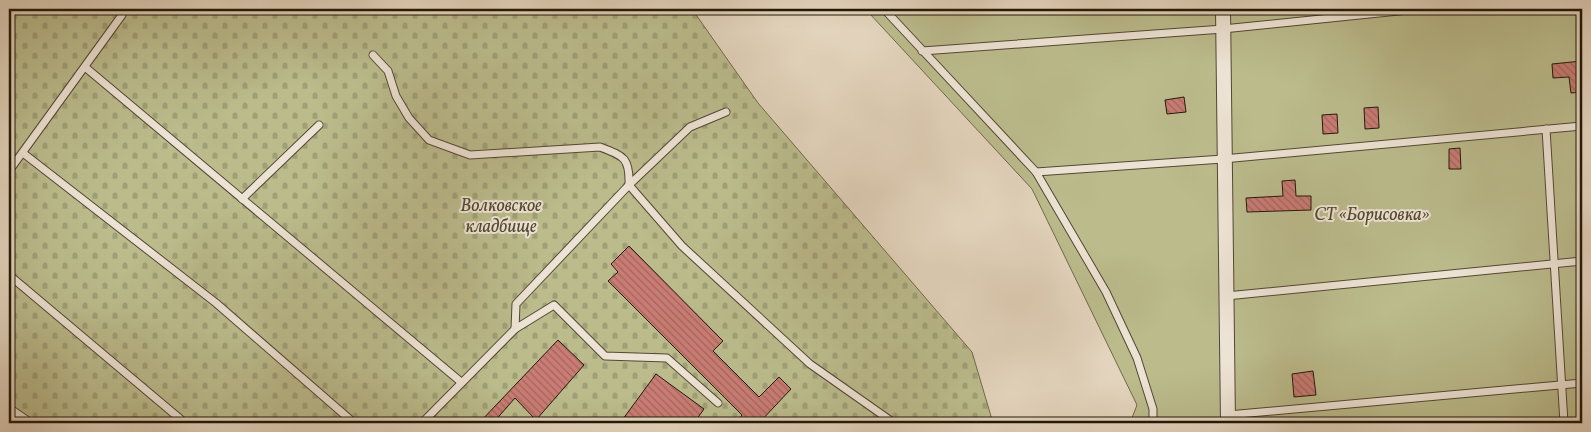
<svg xmlns="http://www.w3.org/2000/svg" width="1591" height="432" viewBox="0 0 1591 432" font-family="Vollkorn,serif">
	<style>
		.cemetery { fill: url(#cemetery-stones); stroke: #6f6a4a }
		.green { fill: #bbbb8c; stroke: #6f6a4a }
		.building { fill: url(#building-back-hatch); stroke: #231809 }
		.lines { fill: none; stroke-linecap: round; stroke-linejoin: round }
		.service-casing { stroke: #534736; stroke-width: 9 }
		.minor-casing { stroke: #534736; stroke-width: 16 }
		.service { stroke: #ede3d4; stroke-width: 7 }
		.minor { stroke: #ede3d4; stroke-width: 14 }
		.labels { text-anchor: middle; dominant-baseline: central; stroke-width: 4; stroke-linejoin: round; paint-order: stroke }
		.park-label { font-size: 18px; font-style: italic; fill: #514930; stroke: #ede3d4 }
	</style>
	<defs>
		<pattern id="cemetery-stones" width="16" height="16" patternUnits="userSpaceOnUse" patternTransform="scale(1.25)"><rect width="16" height="16" fill="#bbbb8c"/><path d="M2 7V4a2 2 0 0 1 4 0v3zM10 15v-3a2 2 0 0 1 4 0v3z" fill="#a0a077"/></pattern>
		<pattern id="building-back-hatch" width="6" height="6" patternUnits="userSpaceOnUse" patternTransform="scale(1.25)"><rect width="6" height="6" fill="#c97c74"/><path d="M-1 5l2 2M0 0l6 6M5-1l2 2" fill="none" stroke="#a3655d"/></pattern>
	</defs>
	<rect width="100%" height="100%" fill="#e3d4bd"/>
	<filter id="stains"><feTurbulence type="fractalNoise" baseFrequency=".004" numOctaves="4"/><feColorMatrix values="0 0 0 0 .2 0 0 0 0 .09 0 0 0 0 .02 0 0 0 .5 -.17"/></filter>
	<radialGradient id="worn" r=".72"><stop offset=".6" stop-color="#630" stop-opacity="0"/><stop offset="1" stop-color="#630" stop-opacity=".3"/></radialGradient>
	<polygon class="cemetery" points="9,9 692,9 758,103 972,352 993,423 9,423"/>
	<polygon class="green" points="869,9 1582,9 1582,423 1130,423 1137,405 1032,189 870,14"/>
	<g class="building">
		<polygon points="1582,61 1582,92 1571,93 1569,77 1553,78 1552,64"/>
		<polygon points="1184,97 1186,112 1167,114 1165,100"/>
		<polygon points="1378,107 1379,128 1365,129 1364,108"/>
		<polygon points="1337,114 1338,133 1323,134 1322,115"/>
		<polygon points="1460,148 1461,169 1449,169 1449,149"/>
		<polygon points="1295,180 1296,196 1311,196 1311,210 1247,212 1246,198 1283,196 1282,181"/>
		<polygon points="629,246 723,341 713,351 759,397 779,377 791,389 759,423 746,423 740,418 742,415 608,281 618,272 611,264"/>
		<polygon points="558,340 584,365 536,420 515,398 493,423 479,423"/>
		<polygon points="1313,371 1316,395 1294,397 1292,374"/>
		<polygon points="656,374 704,409 694,423 620,423"/>
	</g>
	<g class="lines">
		<defs>
			<g id="service">
				<polyline points="884,9 1036,172 1106,292 1137,358 1153,409 1153,423"/>
				<polyline points="922,51 1223,29 1418,9"/>
				<path d="M373,55L388,71L396,96L409,118L429,140L470,155L600,147C624,156 630,158 629,185L690,127L726,112"/>
				<polyline points="85,67 461,382"/>
				<polyline points="1546,129 1564,423"/>
				<polyline points="23,153 216,303 354,423"/>
				<polyline points="9,171 122,15 122,9"/>
				<polyline points="1036,172 1223,159 1582,126"/>
				<polyline points="242,199 319,125"/>
				<polyline points="9,275 185,423"/>
				<polyline points="1226,296 1582,261"/>
				<polyline points="515,329 554,305 605,356 667,358 718,403"/>
				<polyline points="9,408 31,423"/>
				<polyline points="1228,415 1582,383"/>
				<polyline points="422,423 515,329 516,304 629,185 682,246 810,364 894,423"/>
			</g>
			<polyline id="minor" points="1223,9 1228,423"/>
		</defs>
		<use href="#service" class="service-casing"/>
		<use href="#minor" class="minor-casing"/>
		<use href="#service" class="service"/>
		<use href="#minor" class="minor"/>
	</g>
	<g class="labels">
		<g class="park-label">
			<text x="501" y="206">Волковское<tspan x="501" dy="21">кладбище</tspan></text>
			<text x="1372" y="215">СТ «Борисовка»</text>
		</g>
	</g>
	<rect width="1591" height="432" fill="none" stroke="#e3d4bd" stroke-width="30"/>
	<rect x="10" y="10" width="1571" height="412" fill="none" stroke="#231809" stroke-width="2.5"/>
	<rect x="15" y="15" width="1561" height="402" fill="none" stroke="#231809"/>
	<rect width="100%" height="100%" filter="url(#stains)"/>
	<rect width="100%" height="100%" fill="url(#worn)"/>
</svg>
